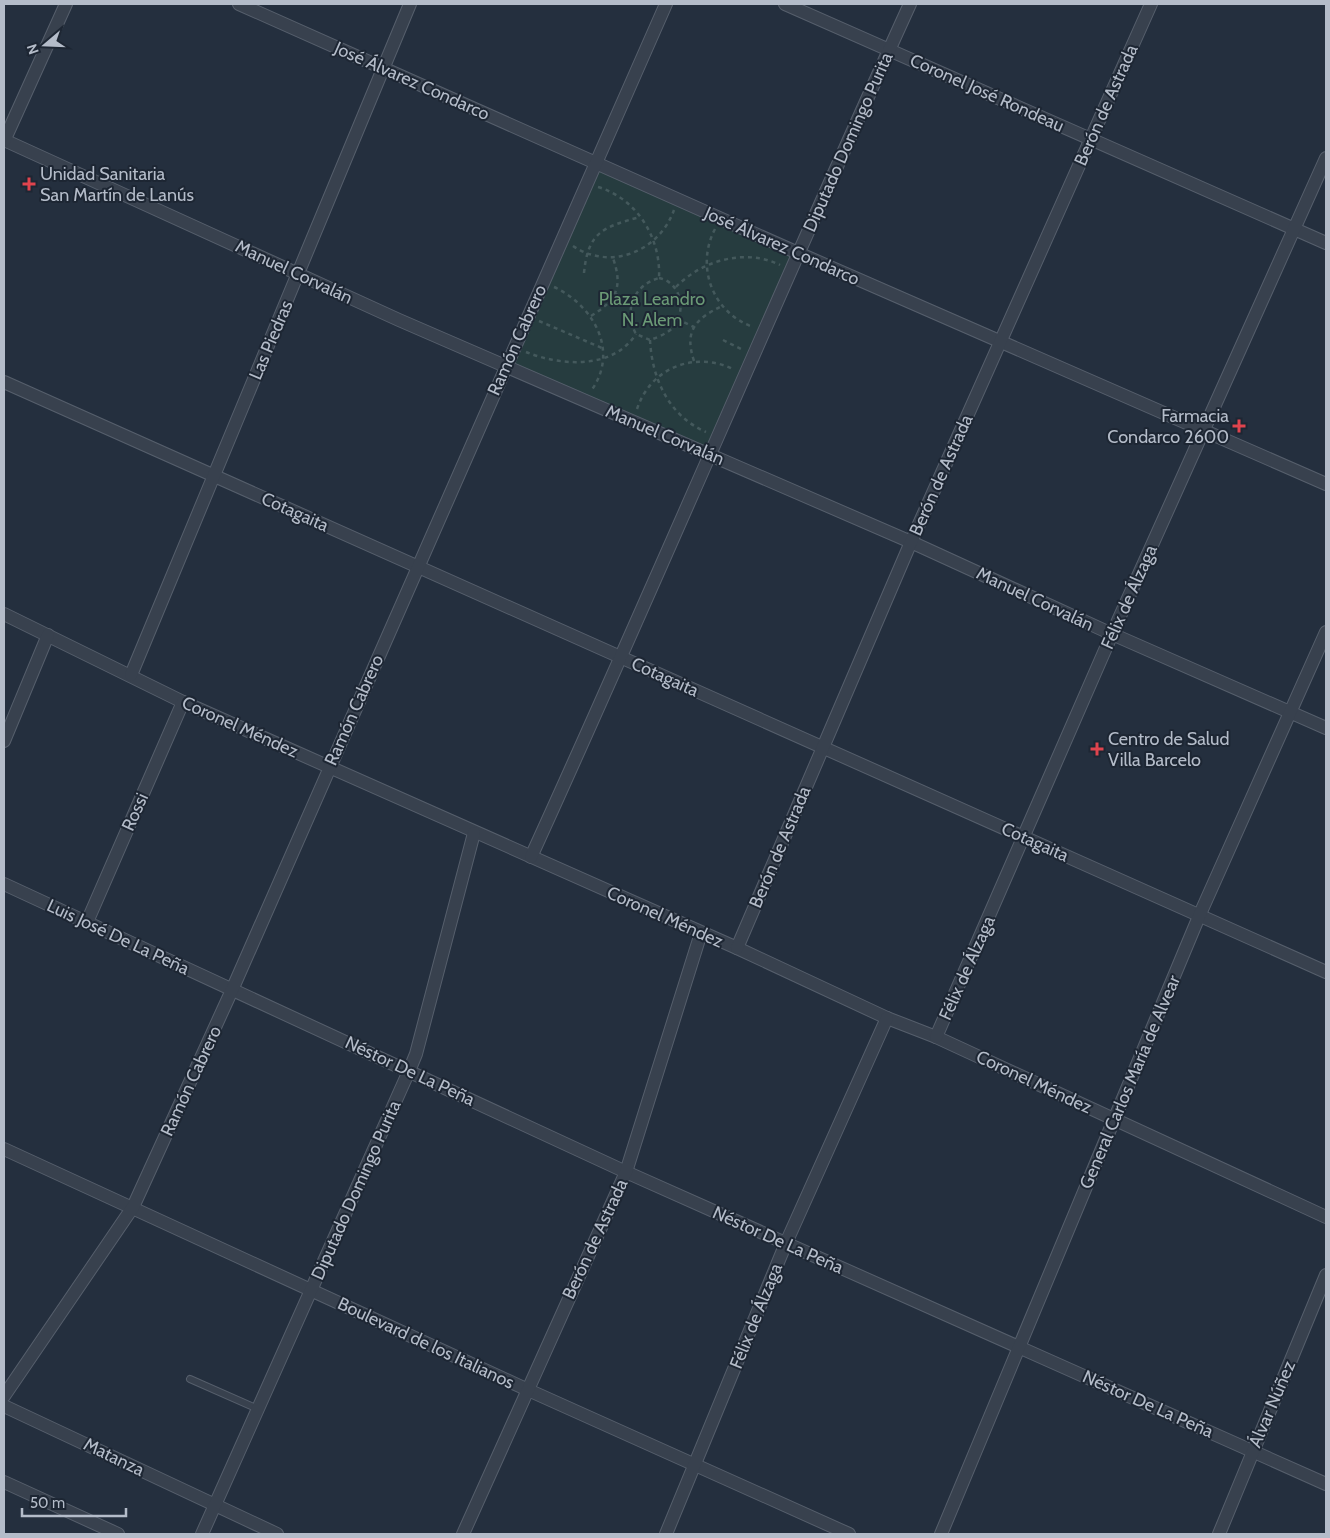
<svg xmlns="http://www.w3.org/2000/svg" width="1330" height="1538" viewBox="0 0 1330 1538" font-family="Cabin,sans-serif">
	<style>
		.green { fill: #263c3f }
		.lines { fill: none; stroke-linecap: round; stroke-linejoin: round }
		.lane-casing { stroke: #565f6c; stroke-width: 8 }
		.street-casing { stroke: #565f6c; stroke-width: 14 }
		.path { stroke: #44595c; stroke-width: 2.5; stroke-dasharray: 4 4; stroke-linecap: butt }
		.lane { stroke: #38414e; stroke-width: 6 }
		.street { stroke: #38414e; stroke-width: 12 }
		.health-dot { fill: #e0444e; stroke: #1d2633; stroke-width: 2 }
		.labels { text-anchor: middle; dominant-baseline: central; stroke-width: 4; stroke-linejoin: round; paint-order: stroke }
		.street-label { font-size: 18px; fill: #b4bcc9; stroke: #1d2633 }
		.poi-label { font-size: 18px; fill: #b4bcc9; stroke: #1d2633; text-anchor: start }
		.park-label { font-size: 18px; fill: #6b9a76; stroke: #1d2633 }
	</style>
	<rect width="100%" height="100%" fill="#242f3e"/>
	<polygon class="green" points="597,162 798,253 709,454 506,365"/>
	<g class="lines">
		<defs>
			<polyline id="lane" points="190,1379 258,1409"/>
			<g id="street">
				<polyline points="239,4 798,253 1326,484"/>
				<polyline points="785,4 1326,243"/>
				<polyline points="4,140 399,320 911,542 1112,634 1326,728"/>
				<polyline points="4,141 66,4"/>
				<polyline points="4,382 1326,972"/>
				<polyline points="4,614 183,702 737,948 887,1018 936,1037 1326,1217"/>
				<polyline points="131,675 410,4"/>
				<polyline points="4,741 48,635"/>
				<path d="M531,857C660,574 781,287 910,4"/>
				<polyline points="4,884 626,1172 1326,1484"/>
				<polyline points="87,922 183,702"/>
				<polyline points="737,948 911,542 1151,4"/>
				<polyline points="936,1037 1112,634 1326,158"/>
				<polyline points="4,1149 526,1389 849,1534"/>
				<polyline points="4,1396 133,1207 232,990 666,4"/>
				<polyline points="4,1406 277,1534"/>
				<polyline points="4,1482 118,1534"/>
				<polyline points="202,1534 409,1071 416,1054 474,833"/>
				<polyline points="463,1534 626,1172 701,933"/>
				<polyline points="666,1534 786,1243 887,1018"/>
				<polyline points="941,1534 1200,914 1326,632"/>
				<polyline points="1219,1534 1326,1275"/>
			</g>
		</defs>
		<use href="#lane" class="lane-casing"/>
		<use href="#street" class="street-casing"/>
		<g class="path">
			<path d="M598,187C638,199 661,239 659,278"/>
			<path d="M715,229C695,267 713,313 753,327"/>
			<path d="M573,246C610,271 659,252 674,210"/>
			<path d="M584,273C588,232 603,227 640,217"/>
			<path d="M659,278C680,282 687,309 674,326C669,333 658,337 650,340L636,334C623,310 634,285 659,278Z"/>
			<path d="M554,287C593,305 620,351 591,391"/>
			<path d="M676,287C702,260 746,248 780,265"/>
			<polyline points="615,294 632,301"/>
			<path d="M591,316C617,300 623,287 613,258"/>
			<polyline points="677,319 694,327"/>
			<polyline points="539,321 602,348"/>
			<path d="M650,340C652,379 669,416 706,432"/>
			<polyline points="723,340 743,350"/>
			<path d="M526,352C560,366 613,370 636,334"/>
			<path d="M694,361C684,331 695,319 722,306"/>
			<path d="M637,409C651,367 695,351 733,369"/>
		</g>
		<use href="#lane" class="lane"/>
		<use href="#street" class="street"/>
	</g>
	<g class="health-dot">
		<path d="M26.5 176.5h5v5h5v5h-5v5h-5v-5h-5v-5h5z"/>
		<path d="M1236.5 418.5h5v5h5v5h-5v5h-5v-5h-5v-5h5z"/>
		<path d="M1094.5 741.5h5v5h5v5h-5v5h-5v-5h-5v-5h5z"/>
	</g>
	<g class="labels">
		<g class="street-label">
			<text transform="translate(412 81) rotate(24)">José Álvarez Condarco</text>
			<text transform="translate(987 93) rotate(24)">Coronel José Rondeau</text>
			<text transform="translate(1106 105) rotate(-66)">Berón de Astrada</text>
			<text transform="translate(848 142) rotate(-66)">Diputado Domingo Purita</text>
			<text transform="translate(782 246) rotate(24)">José Álvarez Condarco</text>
			<text transform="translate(294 272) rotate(25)">Manuel Corvalán</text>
			<text transform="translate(271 340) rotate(-67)">Las Piedras</text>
			<text transform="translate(517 340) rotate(-66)">Ramón Cabrero</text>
			<text transform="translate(665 435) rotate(23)">Manuel Corvalán</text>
			<text transform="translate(941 475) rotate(-66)">Berón de Astrada</text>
			<text transform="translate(295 512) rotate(24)">Cotagaita</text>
			<text transform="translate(1129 597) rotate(-66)">Félix de Álzaga</text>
			<text transform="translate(1035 599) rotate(25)">Manuel Corvalán</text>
			<text transform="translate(665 677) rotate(24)">Cotagaita</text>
			<text transform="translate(354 710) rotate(-66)">Ramón Cabrero</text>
			<text transform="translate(240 727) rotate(24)">Coronel Méndez</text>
			<text transform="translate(135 812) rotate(-66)">Rossi</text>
			<text transform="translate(1035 842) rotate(24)">Cotagaita</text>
			<text transform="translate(780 847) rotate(-67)">Berón de Astrada</text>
			<text transform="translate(665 917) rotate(24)">Coronel Méndez</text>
			<text transform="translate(118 937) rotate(25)">Luis José De La Peña</text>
			<text transform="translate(967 968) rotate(-66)">Félix de Álzaga</text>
			<text transform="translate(410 1071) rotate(25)">Néstor De La Peña</text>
			<text transform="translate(191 1081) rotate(-65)">Ramón Cabrero</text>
			<text transform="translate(1034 1082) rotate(25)">Coronel Méndez</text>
			<text transform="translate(1130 1082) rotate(-67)">General Carlos María de Alvear</text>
			<text transform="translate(356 1190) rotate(-66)">Diputado Domingo Purita</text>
			<text transform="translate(595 1239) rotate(-65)">Berón de Astrada</text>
			<text transform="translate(778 1240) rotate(24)">Néstor De La Peña</text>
			<text transform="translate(756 1316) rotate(-68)">Félix de Álzaga</text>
			<text transform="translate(426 1343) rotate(25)">Boulevard de los Italianos</text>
			<text transform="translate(1148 1404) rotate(24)">Néstor De La Peña</text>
			<text transform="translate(1272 1404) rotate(-67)">Álvar Núñez</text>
			<text transform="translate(114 1457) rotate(26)">Matanza</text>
		</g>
		<g class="poi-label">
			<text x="40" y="174">Unidad Sanitaria<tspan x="40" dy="21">San Martín de Lanús</tspan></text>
			<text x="1229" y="416" text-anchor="end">Farmacia<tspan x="1229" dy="21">Condarco 2600</tspan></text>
			<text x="1108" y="739">Centro de Salud<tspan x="1108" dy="21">Villa Barcelo</tspan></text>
		</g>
		<g class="park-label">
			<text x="652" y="299">Plaza Leandro<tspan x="652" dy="21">N. Alem</tspan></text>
		</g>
	</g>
	<rect width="1330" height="1538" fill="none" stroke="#b4bcc9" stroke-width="10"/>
	<g transform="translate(45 45) rotate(251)" stroke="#1d2633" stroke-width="4" paint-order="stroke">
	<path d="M0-4L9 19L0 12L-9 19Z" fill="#b4bcc9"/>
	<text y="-8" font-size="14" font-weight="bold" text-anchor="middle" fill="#b4bcc9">N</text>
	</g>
	<path d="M22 1508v8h104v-8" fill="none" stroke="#b4bcc9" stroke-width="2.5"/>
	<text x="30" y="1508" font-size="15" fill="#b4bcc9" stroke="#1d2633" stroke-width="4" paint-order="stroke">50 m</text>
</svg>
